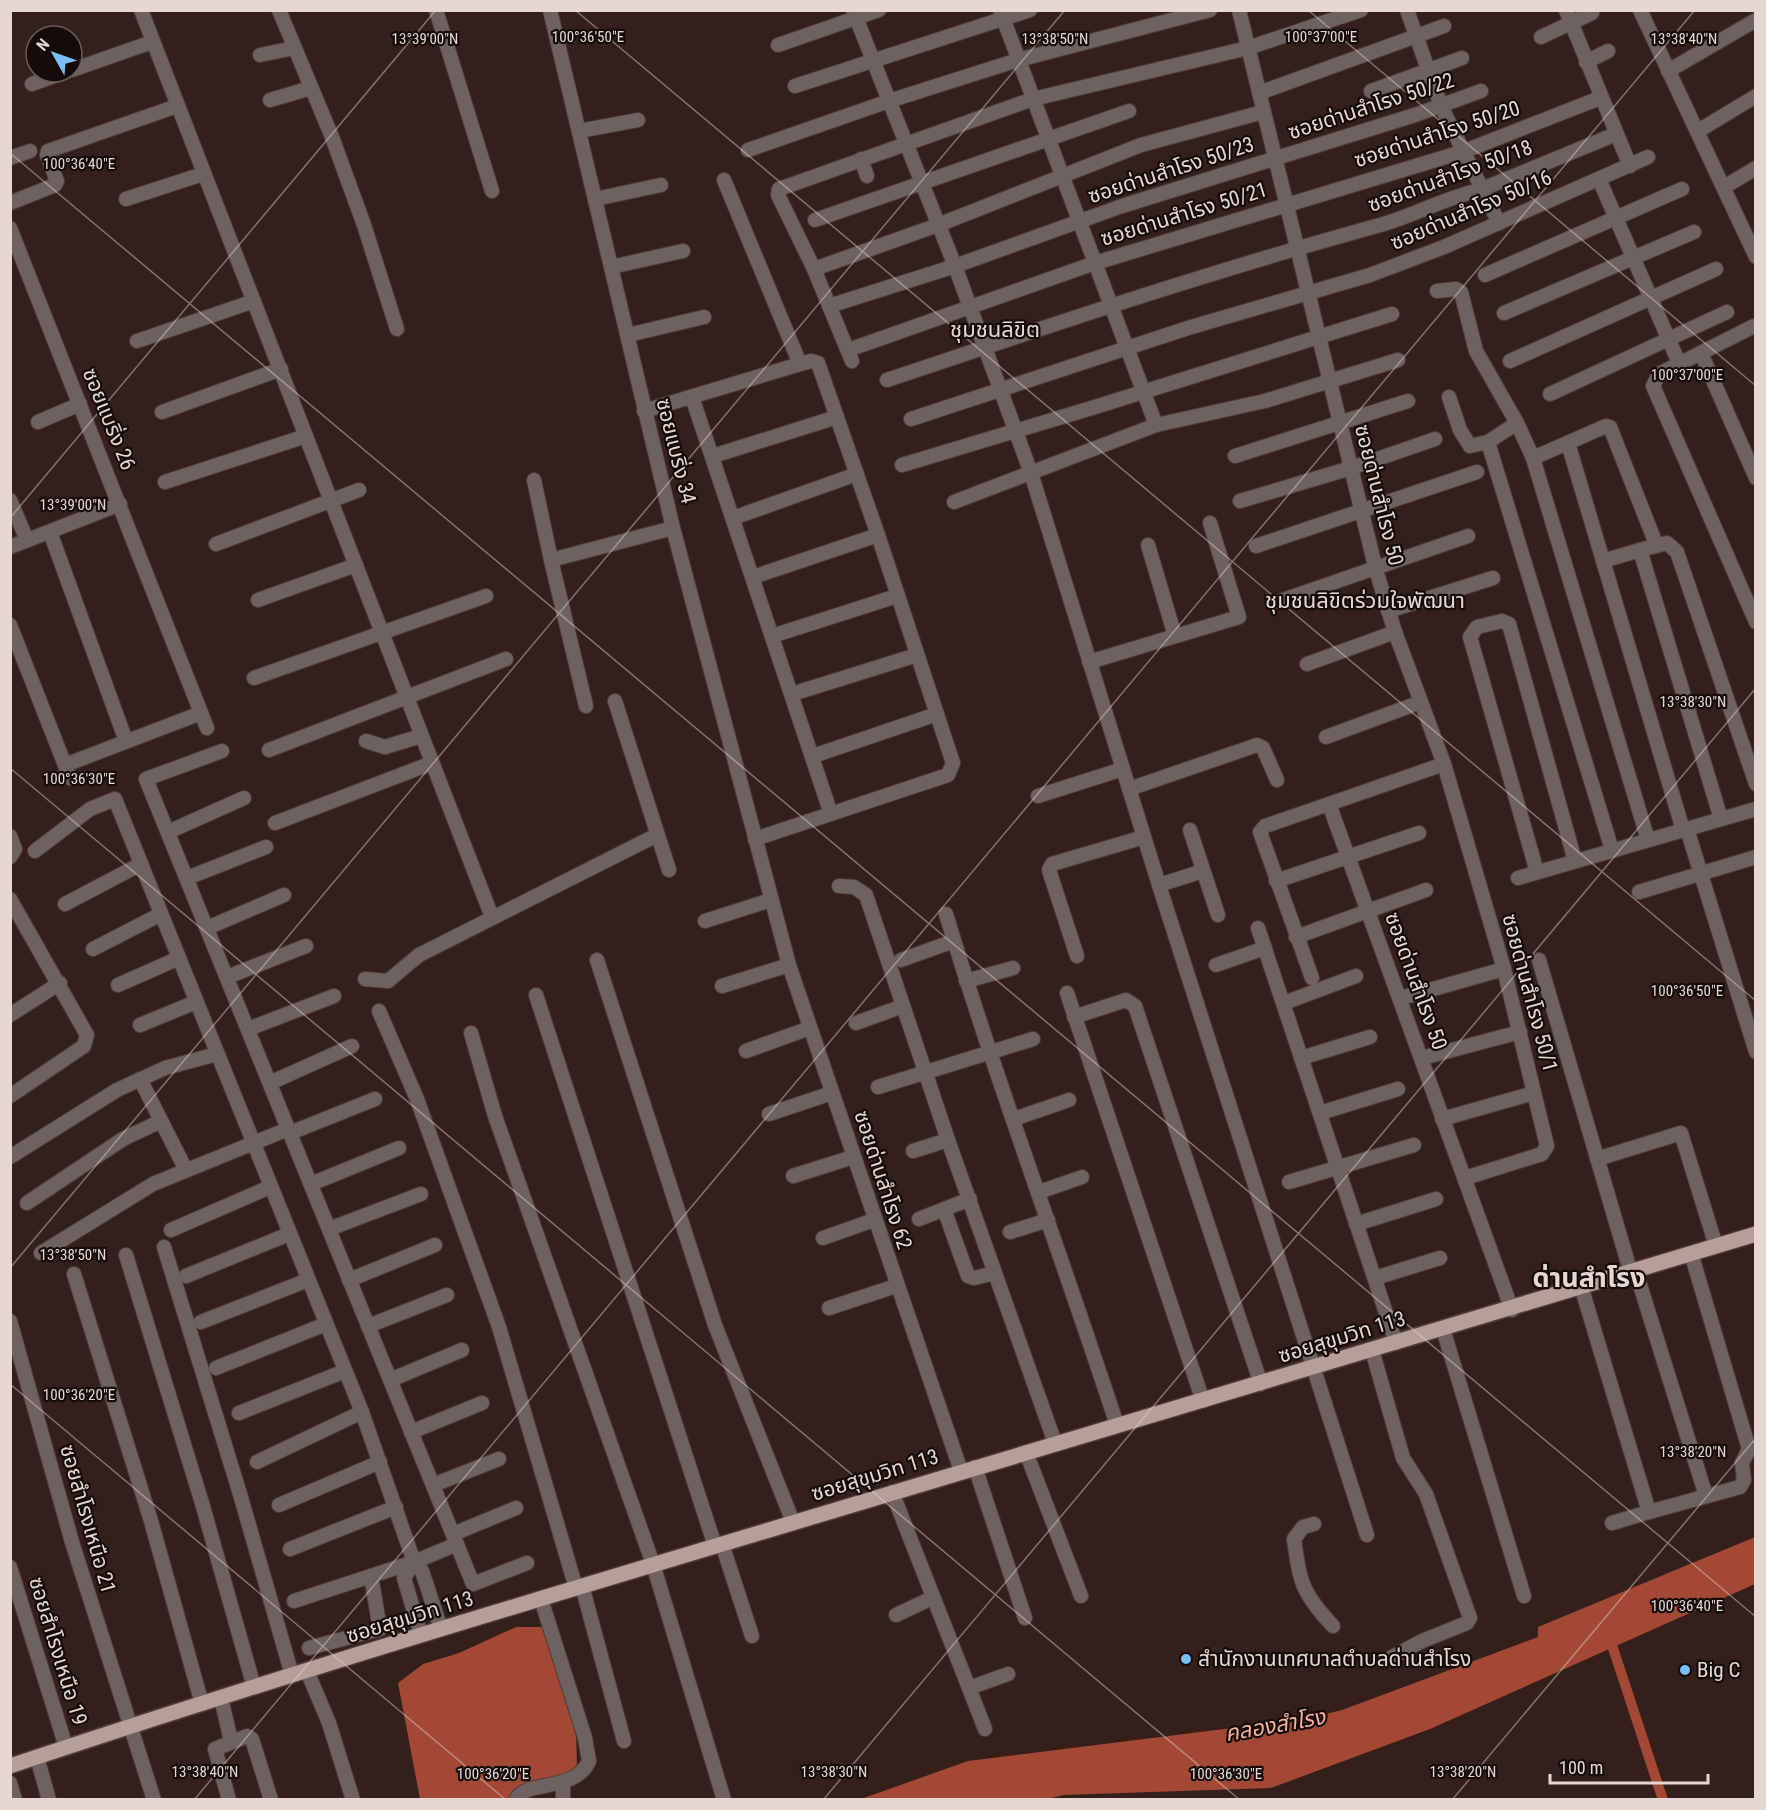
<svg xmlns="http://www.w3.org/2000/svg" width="1766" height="1810" viewBox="0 0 1766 1810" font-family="'Roboto Condensed','Noto Sans Thai',sans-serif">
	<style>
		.water { fill: #a34834 }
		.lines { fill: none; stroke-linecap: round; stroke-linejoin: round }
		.canal { stroke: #a34834; stroke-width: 10 }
		.minor-casing { stroke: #503c38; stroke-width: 16 }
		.major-casing { stroke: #503c38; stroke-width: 18 }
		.minor { stroke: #6e6260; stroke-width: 14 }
		.major { stroke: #b79f99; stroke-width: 15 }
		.ticks { fill: none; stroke: #e6d7d3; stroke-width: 1.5; stroke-opacity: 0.45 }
		.poi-dot { fill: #78bff7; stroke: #150c0a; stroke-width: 2 }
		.labels { text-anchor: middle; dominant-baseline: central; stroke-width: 4.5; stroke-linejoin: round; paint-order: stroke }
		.street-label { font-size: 21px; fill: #e6d7d3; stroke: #150c0a }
		.poi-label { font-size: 21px; fill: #e6d7d3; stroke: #150c0a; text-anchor: start }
		.neighbourhood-label { font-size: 22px; fill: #e6d7d3; stroke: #150c0a }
		.water-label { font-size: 22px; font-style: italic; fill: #f9ae9c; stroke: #150c0a }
		.district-label { font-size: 27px; font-weight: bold; fill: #e6d7d3; stroke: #150c0a }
		.ticks-label { font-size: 15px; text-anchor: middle; fill: #e6d7d3; stroke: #150c0a; stroke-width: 4.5; stroke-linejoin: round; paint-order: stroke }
	</style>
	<rect width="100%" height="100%" fill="#341f1a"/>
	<g class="water">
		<polygon points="1755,1537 1755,1584 1430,1729 1271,1788 1064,1795 1043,1800 861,1799 968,1761 1305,1719 1342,1710 1538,1637 1538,1627"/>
		<polygon points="516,1627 545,1627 576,1729 577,1767 567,1780 535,1782 508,1799 420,1799 398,1683 423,1664 459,1653"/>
	</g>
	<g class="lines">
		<polyline class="canal" points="1609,1636 1663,1800"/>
		<defs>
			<g id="minor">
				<polyline points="141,10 492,917"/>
				<polyline points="279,10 332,137 364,225 397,329"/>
				<polyline points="436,10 492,191"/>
				<polyline points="550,10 673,528 789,965 961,1471"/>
				<polyline points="853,10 955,266 1031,473 1159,885 1367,1535"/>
				<polyline points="1000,10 1156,425"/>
				<polyline points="1239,10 1376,570 1395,632 1444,764 1329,804 1512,1310"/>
				<polyline points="1407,10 1441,106 1499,223"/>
				<polyline points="1566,10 1630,166"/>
				<polyline points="1640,10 1756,257"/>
				<polyline points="1541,37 1592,13"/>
				<polyline points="778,45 879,10"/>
				<polyline points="260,55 294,48"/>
				<polyline points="1586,62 1608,51"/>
				<polyline points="72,70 152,42"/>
				<polyline points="1668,71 1756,20"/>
				<polyline points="32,84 65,72"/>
				<polyline points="795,86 1030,10"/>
				<polyline points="1371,91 1462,58"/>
				<polyline points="1259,93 1444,26"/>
				<polyline points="270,100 311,88"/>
				<polyline points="579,131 638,120"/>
				<polyline points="1698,131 1756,96"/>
				<polyline points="748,150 889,101 1018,60 1210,10"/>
				<polyline points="10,158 30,151"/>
				<polyline points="861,159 867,176"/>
				<polyline points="1599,179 1679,363"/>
				<polyline points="724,180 800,364"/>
				<polyline points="1724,187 1756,168"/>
				<polyline points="126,199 203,174"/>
				<polyline points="595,199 661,185"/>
				<polyline points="10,203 55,185 57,181 47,155 48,151 177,106"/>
				<polyline points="815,220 1129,111"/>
				<polyline points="10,228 207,728"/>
				<polyline points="611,267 683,251"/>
				<polyline points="814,269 938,225 1141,145 1263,112"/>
				<polyline points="1485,275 1682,189"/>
				<polyline points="1437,291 1456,289 1461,292 1476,351 1517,423"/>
				<polyline points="829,306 955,266 1122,206 1415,115 1481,91"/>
				<polyline points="1504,313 1694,232"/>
				<polyline points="1754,326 1659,374 1653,386 1756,622"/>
				<polyline points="628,335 704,317"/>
				<polyline points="137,341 254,301"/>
				<polyline points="848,350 1095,263 1462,152 1600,98"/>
				<polyline points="1701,353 1756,478"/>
				<polyline points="852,361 814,269 778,195 779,189 1033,99 1248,48 1361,10"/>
				<polyline points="1510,361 1716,269"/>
				<path d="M887,380C1048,326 1209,272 1373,227C1410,218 1443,198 1480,190L1616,134"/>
				<polyline points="1550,394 1727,312"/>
				<polyline points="692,397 831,814"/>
				<polyline points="1449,397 1460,430 1470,446 1488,442 1517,423 1533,458 1648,840"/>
				<polyline points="644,411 800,364 811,361 818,363 878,535 953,763 948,775 755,839"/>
				<polyline points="162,412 281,369"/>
				<polyline points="911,419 1188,328 1370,275 1444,247 1648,157"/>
				<polyline points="38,422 80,404"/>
				<polyline points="1488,442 1612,850"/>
				<polyline points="1568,443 1683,830"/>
				<polyline points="713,456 837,417"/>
				<polyline points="1235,456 1408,401"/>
				<polyline points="1533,458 1606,426 1610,427 1656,544"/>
				<polyline points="902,465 1095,407 1392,314"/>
				<polyline points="534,480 551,560"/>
				<polyline points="165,482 306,436"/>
				<polyline points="10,500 27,540"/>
				<polyline points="1240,501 1351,468 1435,439"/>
				<polyline points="954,502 1156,425 1265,401 1398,360"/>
				<polyline points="733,518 857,474"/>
				<polyline points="50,532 126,741"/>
				<polyline points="216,544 359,490"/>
				<polyline points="1148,545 1175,636"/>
				<polyline points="1256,546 1477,472"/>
				<polyline points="10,547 120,504"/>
				<polyline points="1603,561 1640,550"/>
				<polyline points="753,577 878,535"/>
				<polyline points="258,600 356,565"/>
				<polyline points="1277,602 1468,536"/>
				<polyline points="1388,611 1493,578"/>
				<polyline points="10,625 70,778"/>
				<polyline points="772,636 897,596"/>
				<polyline points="1089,662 1239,617 1210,523"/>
				<polyline points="1307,664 1395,632"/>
				<polyline points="254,678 486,596"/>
				<polyline points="792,694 917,655"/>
				<polyline points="615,701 669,870"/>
				<polyline points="586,706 551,560 673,528"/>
				<polyline points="1326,737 1421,702"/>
				<polyline points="366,741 385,747 421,736"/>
				<polyline points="269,750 506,659"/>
				<polyline points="222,751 146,779 473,1584 527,1563"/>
				<polyline points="813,756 937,714"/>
				<polyline points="1444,764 1504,969 1547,1146 1542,1154 1465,1178"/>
				<polyline points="65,765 201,713"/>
				<polyline points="1129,789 1257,745 1263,748 1277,780"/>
				<polyline points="1038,796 1123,769"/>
				<polyline points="1721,819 1640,550 1667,543 1677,552 1756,784"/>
				<polyline points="275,823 432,763"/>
				<polyline points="1687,829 1756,1052"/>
				<polyline points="1190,830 1218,915"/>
				<polyline points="168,832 244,798"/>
				<polyline points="10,836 15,849 10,857"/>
				<polyline points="35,851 90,809 115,799 362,1412"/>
				<polyline points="1537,872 1470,637 1477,627 1502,621 1509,624 1575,861"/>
				<polyline points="187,878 266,847"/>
				<polyline points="1518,878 1756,809"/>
				<polyline points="1276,881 1419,833"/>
				<polyline points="1159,885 1203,871"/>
				<polyline points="839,886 854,887 866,895 948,1140 1055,1443"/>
				<polyline points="1639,892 1756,857"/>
				<polyline points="10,899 87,1035 84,1046 10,1096"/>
				<polyline points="65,904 141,864"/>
				<path d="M946,914C998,1086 1061,1254 1117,1425"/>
				<polyline points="705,921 771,900"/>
				<polyline points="207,928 284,895"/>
				<polyline points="1258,928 1396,1343"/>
				<polyline points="1296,937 1426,890"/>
				<polyline points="93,949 161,914"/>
				<polyline points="1077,956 1049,870 1052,864 1144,837"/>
				<polyline points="597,960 715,1325 793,1522"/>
				<polyline points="901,960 954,941"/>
				<polyline points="1539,960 1630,1270"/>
				<polyline points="1216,965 1265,948"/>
				<polyline points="227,977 306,946"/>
				<polyline points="1312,978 1260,832 1265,826 1329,804"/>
				<polyline points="365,979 388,981 419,955 657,835"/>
				<polyline points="966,981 1013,968"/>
				<polyline points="118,985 179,958"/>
				<polyline points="722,986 789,965"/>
				<polyline points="1067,993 1203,1401"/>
				<polyline points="536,995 715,1546"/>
				<polyline points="1401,998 1504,969"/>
				<polyline points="1284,1003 1356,976"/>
				<polyline points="379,1011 417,1099 499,1327 576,1588"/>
				<polyline points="10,1015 60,983"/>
				<polyline points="1074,1017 1126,1000 1135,1006 1261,1384"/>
				<polyline points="856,1023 903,1006"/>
				<polyline points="140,1025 196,1002"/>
				<polyline points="248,1029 334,996"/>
				<polyline points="471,1033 495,1116 653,1564 724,1800"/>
				<polyline points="746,1051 810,1028"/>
				<polyline points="1301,1058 1370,1037"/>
				<polyline points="1422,1058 1520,1032"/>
				<polyline points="140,1079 186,1170"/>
				<polyline points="272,1082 352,1046"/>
				<polyline points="878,1087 1033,1039"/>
				<polyline points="1320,1113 1398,1089"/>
				<polyline points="769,1114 832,1093"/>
				<polyline points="1014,1119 1069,1100"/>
				<polyline points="1442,1119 1534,1093"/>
				<polyline points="290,1133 375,1099"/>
				<polyline points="913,1151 948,1140"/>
				<polyline points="10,1157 117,1090 165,1068 217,1054"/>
				<polyline points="1597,1159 1681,1133 1716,1246"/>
				<polyline points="793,1176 853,1157"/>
				<polyline points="1289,1182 1414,1145"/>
				<polyline points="311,1184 399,1148"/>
				<polyline points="1039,1192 1082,1177"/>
				<polyline points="27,1203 123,1139 161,1121"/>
				<polyline points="944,1209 968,1276 974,1278 995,1273"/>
				<polyline points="919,1219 970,1199"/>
				<polyline points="1356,1224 1436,1199"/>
				<polyline points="329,1229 421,1194"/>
				<polyline points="171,1230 270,1187"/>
				<polyline points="1010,1232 1048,1220"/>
				<polyline points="823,1238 874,1220"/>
				<polyline points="164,1247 240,1494 292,1675"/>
				<polyline points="41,1253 153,1184 288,1129"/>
				<polyline points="126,1255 202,1503 254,1687"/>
				<polyline points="1635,1269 1706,1496"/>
				<polyline points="74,1274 151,1521 202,1704"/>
				<polyline points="186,1276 289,1234"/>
				<polyline points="1375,1278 1440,1258"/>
				<polyline points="349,1280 435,1245"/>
				<polyline points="1581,1286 1649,1512 1612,1523"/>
				<polyline points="829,1308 896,1286"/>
				<polyline points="10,1321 72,1542 154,1800"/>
				<polyline points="201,1322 308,1280"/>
				<polyline points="368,1326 447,1295"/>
				<polyline points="1443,1329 1524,1596"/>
				<polyline points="1372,1350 1403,1458 1426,1494 1470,1618 1467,1623 1422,1641 1387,1660"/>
				<polyline points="216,1368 326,1324"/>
				<polyline points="390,1380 462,1350"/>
				<polyline points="239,1413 345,1371"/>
				<polyline points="411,1432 482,1403"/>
				<polyline points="1026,1452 1081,1596"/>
				<polyline points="257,1462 362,1412 414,1562 422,1571 441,1629"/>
				<polyline points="975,1467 1025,1618"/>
				<polyline points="433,1485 499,1459"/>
				<polyline points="892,1492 969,1688 1008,1674"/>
				<polyline points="279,1505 380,1462"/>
				<polyline points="1649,1512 1740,1487 1744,1480 1742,1463 1749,1449 1691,1253"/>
				<path d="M1314,1524L1303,1527L1294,1539C1300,1583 1302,1593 1333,1626"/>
				<polyline points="453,1534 516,1508"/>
				<polyline points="722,1544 752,1636"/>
				<polyline points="290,1549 396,1507"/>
				<polyline points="414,1562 404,1578 421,1635"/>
				<polyline points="10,1567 66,1747"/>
				<polyline points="582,1586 624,1741"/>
				<polyline points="294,1601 414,1562 457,1544"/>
				<polyline points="896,1615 932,1598"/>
				<polyline points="309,1648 380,1629 371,1576"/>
				<polyline points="307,1671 329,1723 353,1800"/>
				<polyline points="969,1688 985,1729"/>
				<polyline points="221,1698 231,1741"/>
				<polyline points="37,1757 49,1800"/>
				<polyline points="10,1783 15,1800"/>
				<polyline points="563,1783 563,1800"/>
				<polyline points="229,1800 215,1749 247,1736 252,1739 271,1800"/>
				<path d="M516,1800C525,1779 575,1793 589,1761L585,1738L541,1599"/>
			</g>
			<path id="major" d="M10,1766C222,1695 436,1630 649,1566C1018,1454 1387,1346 1756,1234"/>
		</defs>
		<use href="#minor" class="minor-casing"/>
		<use href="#major" class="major-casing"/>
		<use href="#minor" class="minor"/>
		<use href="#major" class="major"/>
	</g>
	<path class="ticks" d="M575,10L1756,1001M1308,10L1756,386M10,153L1756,1617M10,518L436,10M10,768L1240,1800M10,1268L1065,10M10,1384L506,1800M194,1800L1695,10M823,1800L1756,688M1452,1800L1756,1438"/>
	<g class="poi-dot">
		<circle cx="1186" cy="1659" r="6"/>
		<circle cx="1685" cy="1670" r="6"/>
	</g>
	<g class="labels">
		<g class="street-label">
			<text transform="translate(1371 106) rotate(-18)">ซอยด่านสำโรง 50/22</text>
			<text transform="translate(1437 134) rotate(-18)">ซอยด่านสำโรง 50/20</text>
			<text transform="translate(1171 170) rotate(-18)">ซอยด่านสำโรง 50/23</text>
			<text transform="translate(1450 176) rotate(-20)">ซอยด่านสำโรง 50/18</text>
			<text transform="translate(1471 210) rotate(-23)">ซอยด่านสำโรง 50/16</text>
			<text transform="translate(1184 214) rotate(-17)">ซอยด่านสำโรง 50/21</text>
			<text transform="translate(109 419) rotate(68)">ซอยแบริ่ง 26</text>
			<text transform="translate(676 451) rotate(76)">ซอยแบริ่ง 34</text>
			<text transform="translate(1379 495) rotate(76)">ซอยด่านสำโรง 50</text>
			<text transform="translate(1416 981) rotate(70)">ซอยด่านสำโรง 50</text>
			<text transform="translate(1530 993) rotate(75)">ซอยด่านสำโรง 50/1</text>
			<text transform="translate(883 1180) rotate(72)">ซอยด่านสำโรง 62</text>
			<text transform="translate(1342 1337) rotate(-17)">ซอยสุขุมวิท 113</text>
			<text transform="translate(875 1475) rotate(-17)">ซอยสุขุมวิท 113</text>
			<text transform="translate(88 1519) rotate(74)">ซอยสำโรงเหนือ 21</text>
			<text transform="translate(410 1617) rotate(-17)">ซอยสุขุมวิท 113</text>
			<text transform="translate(58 1651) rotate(73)">ซอยสำโรงเหนือ 19</text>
		</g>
		<g class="poi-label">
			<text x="1198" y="1659">สำนักงานเทศบาลตำบลด่านสำโรง</text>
			<text x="1697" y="1670">Big C</text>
		</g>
		<g class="neighbourhood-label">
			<text x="995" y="329">ชุมชนลิขิต</text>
			<text x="1365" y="600">ชุมชนลิขิตร่วมใจพัฒนา</text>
		</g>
		<g class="water-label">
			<text transform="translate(1275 1725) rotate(-10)">คลองสำโรง</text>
		</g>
		<g class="district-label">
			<text x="1589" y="1278">ด่านสำโรง</text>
		</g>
	</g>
	<g class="ticks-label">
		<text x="588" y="42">100°36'50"E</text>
		<text x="1321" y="42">100°37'00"E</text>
		<text x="425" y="44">13°39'00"N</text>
		<text x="1055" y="44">13°38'50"N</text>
		<text x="1684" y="44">13°38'40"N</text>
		<text x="79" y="169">100°36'40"E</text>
		<text x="1687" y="380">100°37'00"E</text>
		<text x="73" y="510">13°39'00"N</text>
		<text x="1693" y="707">13°38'30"N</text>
		<text x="79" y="784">100°36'30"E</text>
		<text x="1687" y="996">100°36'50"E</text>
		<text x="73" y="1260">13°38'50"N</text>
		<text x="79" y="1400">100°36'20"E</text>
		<text x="1693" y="1457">13°38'20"N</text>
		<text x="1687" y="1611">100°36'40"E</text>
		<text x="205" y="1777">13°38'40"N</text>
		<text x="834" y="1777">13°38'30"N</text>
		<text x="1463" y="1777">13°38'20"N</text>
		<text x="493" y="1779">100°36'20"E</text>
		<text x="1226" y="1779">100°36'30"E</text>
	</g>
	<rect width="1766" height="1810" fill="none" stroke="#e6d7d3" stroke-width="24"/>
	<g transform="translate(54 54) rotate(310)"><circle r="28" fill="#150c0a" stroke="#695d5a" stroke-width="1.5"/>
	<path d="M0-4.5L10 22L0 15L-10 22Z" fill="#78bff7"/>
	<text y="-9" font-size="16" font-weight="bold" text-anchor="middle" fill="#e6d7d3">N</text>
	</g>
	<path d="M1550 1774v9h158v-9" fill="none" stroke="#e6d7d3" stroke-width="3"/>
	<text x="1559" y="1774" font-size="18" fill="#e6d7d3" stroke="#150c0a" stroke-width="4.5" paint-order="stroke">100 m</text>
</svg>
